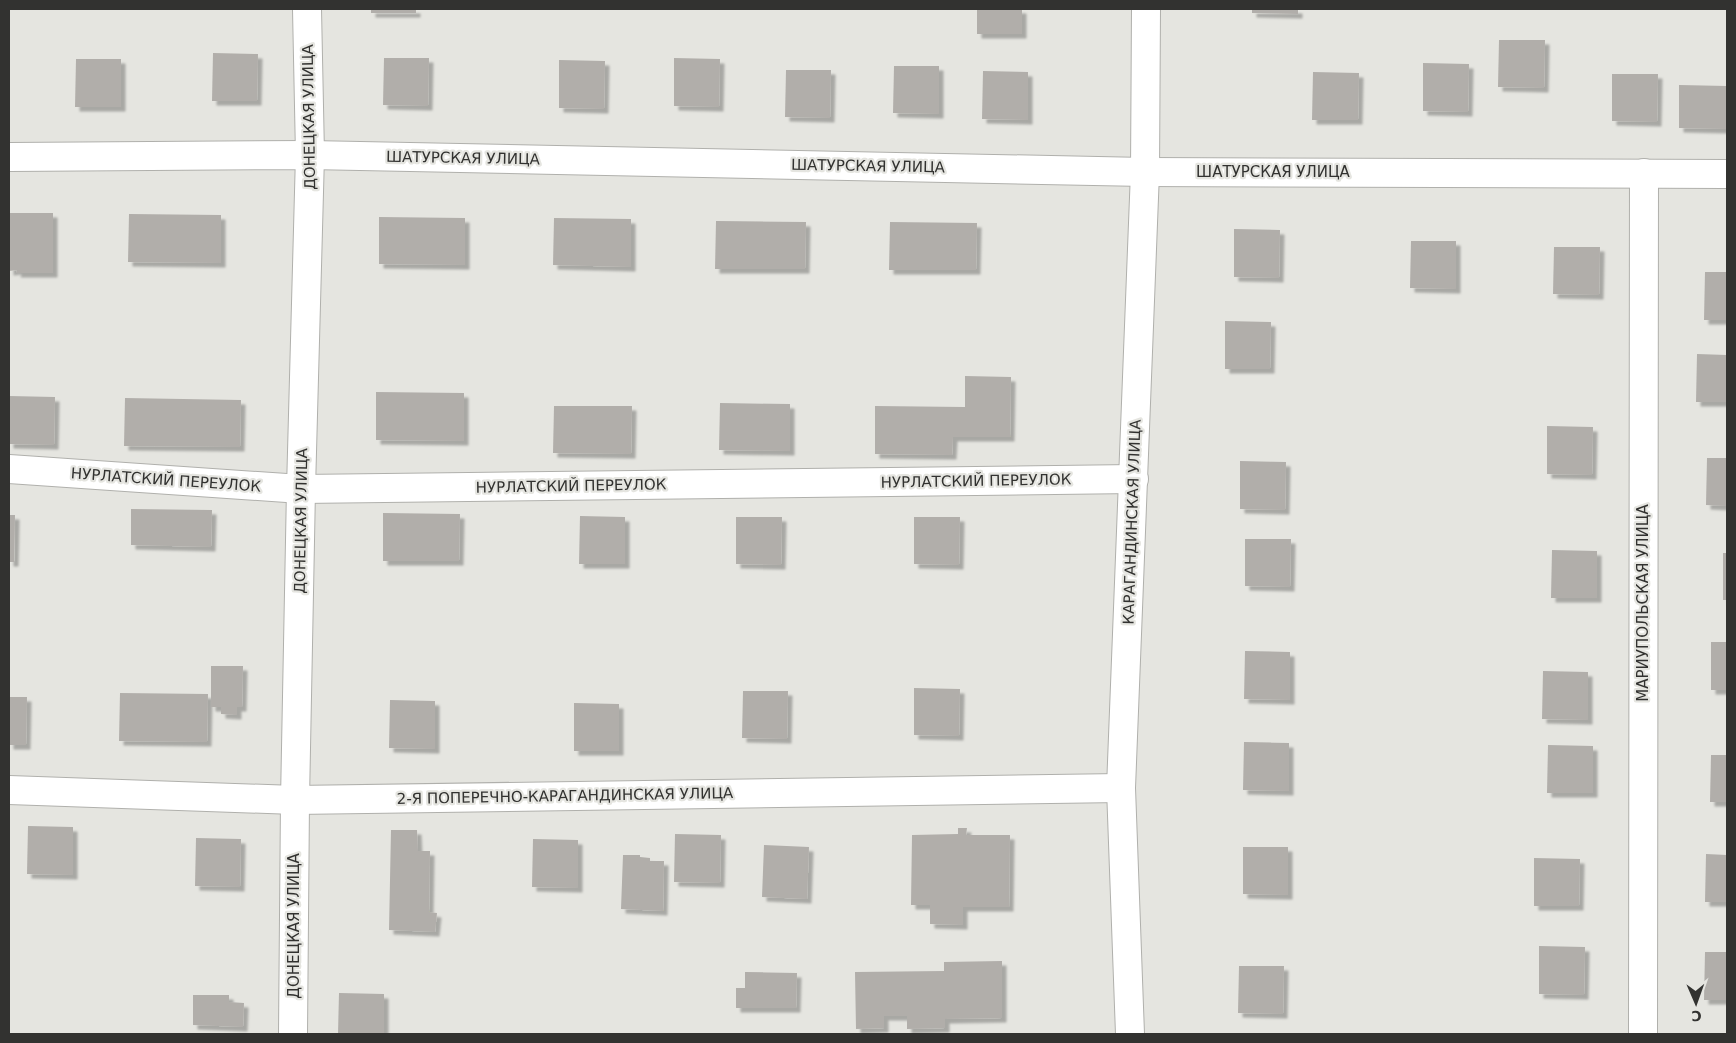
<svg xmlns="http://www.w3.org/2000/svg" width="1736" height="1043" viewBox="0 0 1736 1043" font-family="'DejaVu Sans',sans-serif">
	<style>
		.building { fill: #b1aeaa; filter: url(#shadow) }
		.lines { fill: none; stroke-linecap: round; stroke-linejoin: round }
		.minor-casing { stroke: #b0b0ac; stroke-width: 30 }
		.minor { stroke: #fff; stroke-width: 28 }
		.labels { text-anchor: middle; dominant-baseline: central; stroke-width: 4.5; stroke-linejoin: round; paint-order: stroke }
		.street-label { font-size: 15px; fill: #323230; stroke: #e5e5e0 }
	</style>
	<defs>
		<filter id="shadow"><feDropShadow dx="4.5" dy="4.5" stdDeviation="1" flood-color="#0004"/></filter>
	</defs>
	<rect width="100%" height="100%" fill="#e5e5e0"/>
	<g class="building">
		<rect x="371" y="9" width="45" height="4"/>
		<rect x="977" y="9" width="45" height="25"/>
		<polygon points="1252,9 1298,9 1298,14 1252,13"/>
		<polygon points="1499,40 1545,40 1544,88 1498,87"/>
		<polygon points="213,53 258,54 257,101 212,101"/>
		<polygon points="384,58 429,58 428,106 383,105"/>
		<polygon points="674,58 720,59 719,107 674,106"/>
		<polygon points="76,59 121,59 121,107 75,107"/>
		<polygon points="559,60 605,61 604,109 559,108"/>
		<polygon points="1423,63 1469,64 1468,112 1423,111"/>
		<polygon points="894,66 939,66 939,114 893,113"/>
		<polygon points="786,70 831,70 830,118 785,117"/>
		<polygon points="983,71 1028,72 1028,120 982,119"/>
		<polygon points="1313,72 1359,73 1358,120 1312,120"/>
		<polygon points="1612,74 1658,74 1657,122 1612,121"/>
		<polygon points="1679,85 1727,86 1727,129 1679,128"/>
		<polygon points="9,213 53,213 53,273 16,273 17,270 9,271"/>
		<polygon points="129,214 221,215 221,263 128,262"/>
		<polygon points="379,217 465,218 465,265 379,264"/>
		<polygon points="554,218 631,219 631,267 553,265"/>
		<polygon points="716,221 806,222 805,269 715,269"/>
		<polygon points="890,222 977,223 976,270 889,270"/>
		<polygon points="1234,229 1280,230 1279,278 1234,277"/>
		<polygon points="1411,241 1456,241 1456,289 1410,288"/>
		<polygon points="1554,247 1600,247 1599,295 1553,294"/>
		<polygon points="1705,272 1727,272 1727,320 1704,320"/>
		<polygon points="1225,321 1271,322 1270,369 1225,369"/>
		<polygon points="1697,354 1727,355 1727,402 1696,402"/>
		<polygon points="965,376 1011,377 1010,437 953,437 952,455 875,454 875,406 965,407"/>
		<polygon points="376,392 464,393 464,441 376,440"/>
		<polygon points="9,396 55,397 54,445 9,444"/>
		<polygon points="125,398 241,400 240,447 124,446"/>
		<polygon points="720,403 790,404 790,451 719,450"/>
		<polygon points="554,406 632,406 631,454 553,453"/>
		<polygon points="1547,426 1593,427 1592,475 1547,474"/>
		<polygon points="1707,458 1727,458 1727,506 1706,505"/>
		<polygon points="1240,461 1286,462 1285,510 1240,509"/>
		<polygon points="131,509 212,510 211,547 131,545"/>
		<polygon points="383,513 460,514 459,561 383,561"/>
		<polygon points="9,515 15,515 14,562 9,562"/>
		<polygon points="580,516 625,517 625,564 579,564"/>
		<polygon points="736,517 782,517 781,565 736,564"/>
		<polygon points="914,517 960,517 959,565 914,564"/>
		<polygon points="1245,539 1291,539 1290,587 1245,586"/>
		<polygon points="1552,550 1597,551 1597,598 1551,598"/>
		<rect x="1723" y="553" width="4" height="47"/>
		<rect x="1711" y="642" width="16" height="48"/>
		<polygon points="1245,651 1290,652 1290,700 1244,699"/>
		<polygon points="211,666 243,666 242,707 237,707 237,715 221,714 221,707 211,707"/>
		<polygon points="1543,671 1588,672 1588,720 1542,719"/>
		<polygon points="914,688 960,689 959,736 914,735"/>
		<polygon points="743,691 788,691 787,739 742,738"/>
		<polygon points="120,693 208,694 207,742 119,741"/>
		<polygon points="9,697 27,697 26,745 9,745"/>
		<polygon points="390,700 435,701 435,749 389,748"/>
		<polygon points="574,703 619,704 619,751 574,751"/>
		<polygon points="1244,742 1289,743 1289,791 1243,790"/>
		<polygon points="1548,745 1593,746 1593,793 1547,793"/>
		<polygon points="1711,755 1727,755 1727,802 1710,802"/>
		<polygon points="28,826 73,827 73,875 27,874"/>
		<polygon points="958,828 967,828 966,835 1010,835 1009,907 963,907 963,925 930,924 930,905 911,905 912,835 958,834"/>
		<polygon points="391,830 417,830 418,851 430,851 429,912 437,913 435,932 389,930"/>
		<polygon points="675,834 721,835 720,883 674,882"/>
		<polygon points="196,838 241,839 240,887 195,886"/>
		<polygon points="533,839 578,840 578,888 532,887"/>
		<polygon points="764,845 809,847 807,899 762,897"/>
		<polygon points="1243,847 1288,847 1288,895 1243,894"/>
		<polygon points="1706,854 1727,855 1727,902 1705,902"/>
		<polygon points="623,855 640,855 640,857 650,858 650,861 664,861 663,911 621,909"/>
		<polygon points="1534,858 1580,859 1579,906 1534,906"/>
		<polygon points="1539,946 1585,947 1584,995 1539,994"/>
		<polygon points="1705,952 1727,952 1727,1000 1704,1000"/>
		<polygon points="1002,961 1002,1018 945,1019 945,1028 907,1029 907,1016 884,1016 884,1028 856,1029 855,972 944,971 944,962"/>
		<polygon points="1239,966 1284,966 1283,1014 1238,1013"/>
		<polygon points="745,972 797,973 796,1008 736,1008 736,988 745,988"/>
		<polygon points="339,993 384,994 384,1034 338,1034"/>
		<polygon points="193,995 229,995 229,1002 244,1003 243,1027 193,1025"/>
	</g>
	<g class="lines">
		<defs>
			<g id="minor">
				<polyline points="9,157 310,155 1145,172 1727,174"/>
				<polyline points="9,469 301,489 1134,479"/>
				<polyline points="9,790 295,800 1121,788"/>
				<polyline points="293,1034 295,800 301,489 310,155 307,9"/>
				<polyline points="1130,1034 1121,788 1145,172 1146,9"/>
				<polyline points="1643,1034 1644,173"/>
			</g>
		</defs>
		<use href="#minor" class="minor-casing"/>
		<use href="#minor" class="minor"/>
	</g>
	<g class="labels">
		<g class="street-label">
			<text transform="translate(309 117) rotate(-91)">ДОНЕЦКАЯ УЛИЦА</text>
			<text transform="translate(463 158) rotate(1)">ШАТУРСКАЯ УЛИЦА</text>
			<text transform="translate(868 166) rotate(1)">ШАТУРСКАЯ УЛИЦА</text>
			<text x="1273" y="172">ШАТУРСКАЯ УЛИЦА</text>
			<text transform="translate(166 480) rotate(4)">НУРЛАТСКИЙ ПЕРЕУЛОК</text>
			<text transform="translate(976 481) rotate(-1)">НУРЛАТСКИЙ ПЕРЕУЛОК</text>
			<text transform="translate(571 486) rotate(-1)">НУРЛАТСКИЙ ПЕРЕУЛОК</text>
			<text transform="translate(301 521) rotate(-89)">ДОНЕЦКАЯ УЛИЦА</text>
			<text transform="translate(1132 522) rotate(-88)">КАРАГАНДИНСКАЯ УЛИЦА</text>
			<text transform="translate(1643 603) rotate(-90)">МАРИУПОЛЬСКАЯ УЛИЦА</text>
			<text transform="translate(565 796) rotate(-1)">2-Я ПОПЕРЕЧНО-КАРАГАНДИНСКАЯ УЛИЦА</text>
			<text transform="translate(294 926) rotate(-90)">ДОНЕЦКАЯ УЛИЦА</text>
		</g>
	</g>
	<rect width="1736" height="1043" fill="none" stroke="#323230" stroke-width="20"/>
	<g transform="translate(1696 1003) rotate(178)" stroke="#e5e5e0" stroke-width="4" paint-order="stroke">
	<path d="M0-4L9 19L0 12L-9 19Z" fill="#323230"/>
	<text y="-8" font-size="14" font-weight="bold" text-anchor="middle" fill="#323230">С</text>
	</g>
</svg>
